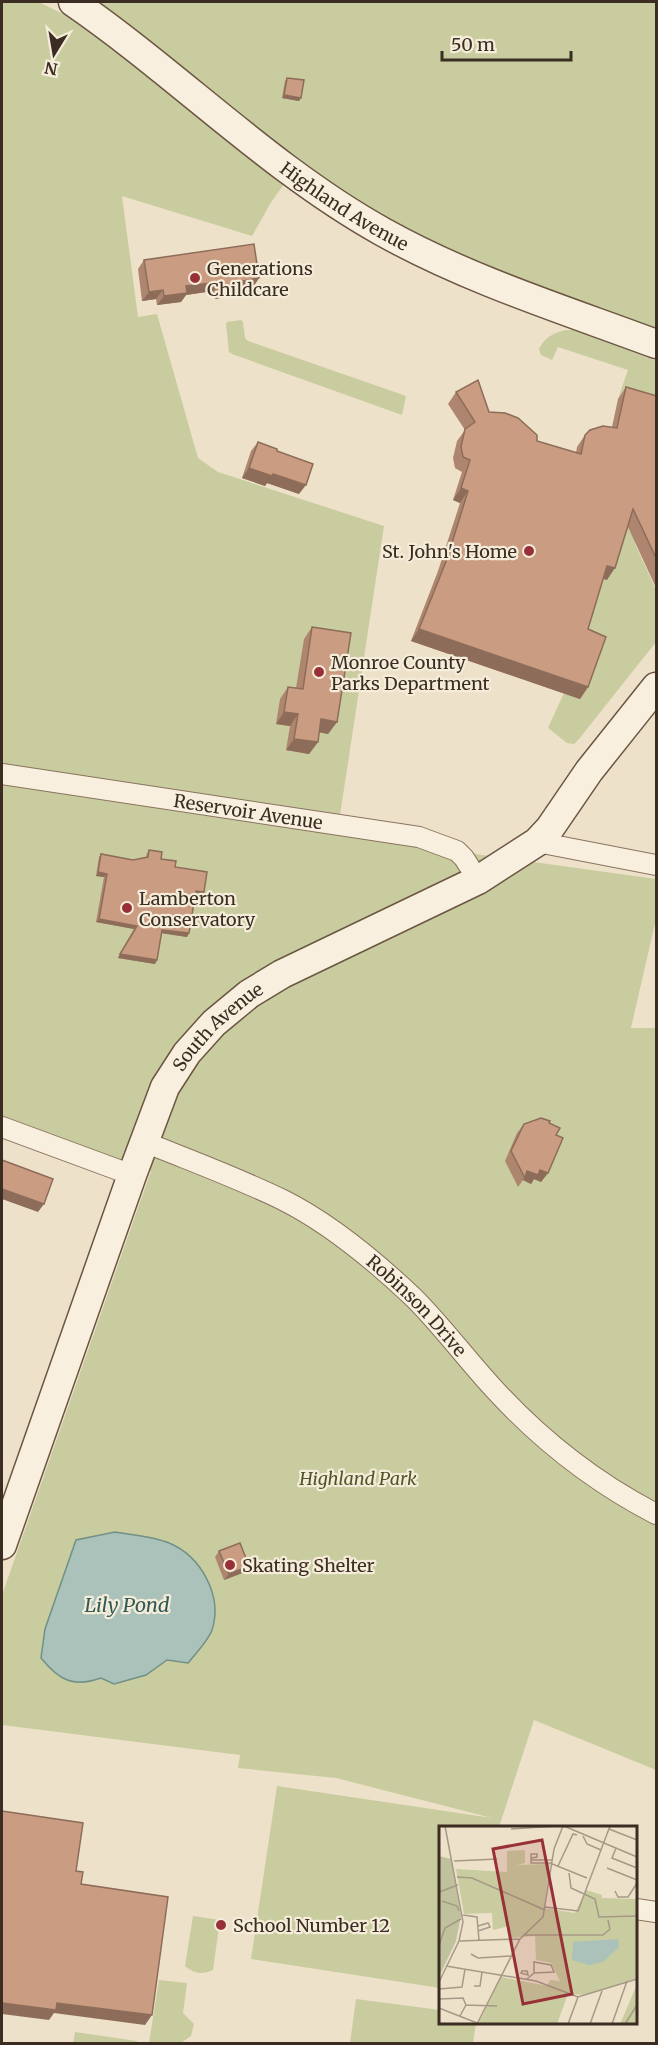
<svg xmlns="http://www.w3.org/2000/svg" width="658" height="2045" viewBox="0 0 658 2045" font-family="Merriweather,serif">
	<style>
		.green { fill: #c9cc9e }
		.water { fill: #aac2ba; stroke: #719187; stroke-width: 1.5 }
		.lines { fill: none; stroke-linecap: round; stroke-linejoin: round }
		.street-casing { stroke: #8a735f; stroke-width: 22 }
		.secondary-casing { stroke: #6c5542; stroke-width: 31 }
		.street { stroke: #f8efde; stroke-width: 20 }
		.secondary { stroke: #f8efde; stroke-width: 28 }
		.wall { fill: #ae866f }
		.shaded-wall { fill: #8d6d5a }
		.building { fill: #ca9c81; stroke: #8d6d5a; stroke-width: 1.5 }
		.poi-dot { fill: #983037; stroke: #f5ecda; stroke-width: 2 }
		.labels { text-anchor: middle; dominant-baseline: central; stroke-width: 4.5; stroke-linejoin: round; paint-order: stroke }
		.street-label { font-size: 18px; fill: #3b2d22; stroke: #f5ecda }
		.poi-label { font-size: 18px; fill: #3b2d22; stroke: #f5ecda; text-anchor: start }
		.park-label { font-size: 18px; font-style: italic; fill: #4e5729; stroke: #f5ecda }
		.water-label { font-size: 20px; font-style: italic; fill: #315a55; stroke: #f5ecda }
		.inset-road { fill: none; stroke: #a69987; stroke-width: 1.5 }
		.view { fill: #983037; fill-opacity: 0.15; stroke: #983037; stroke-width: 3 }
		.inset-edge { fill: none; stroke: #3b2d22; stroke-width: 3 }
	</style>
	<rect width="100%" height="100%" fill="#eee1ca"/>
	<g class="green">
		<path d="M2,2H39L63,14L70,2H656V328C580,301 503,276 429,241C383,219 341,190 300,161L270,204L252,236L122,196L138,317L157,314L198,458L218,472L384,526L337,835L656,879V919L631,1028H656V1770L534,1720L499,1827L440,1828V1988L251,1959L277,1786L492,1818L336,1778L238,1768L240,1755L2,1725V1595L151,1171L2,1116Z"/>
		<polygon points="241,320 243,322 245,338 248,341 406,396 402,415 232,354 229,352 226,324 227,322"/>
		<path d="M566,330H577L656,361V411L618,399L628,370L558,347L552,360L541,355L539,349C545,337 553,333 566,330Z"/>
		<polygon points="627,516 636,546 656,590 656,642 579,739 574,744 567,743 548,728 564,693 599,577 607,580"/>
		<path d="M193,1916L220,1920L213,1970C202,1975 194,1974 185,1966Z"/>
		<polygon points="159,1980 187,1983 183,2013 194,2024 191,2036 181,2043 149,2043"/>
		<polygon points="356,1999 440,2010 440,2022 476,2023 473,2043 350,2043"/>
		<polygon points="75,2032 137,2041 137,2043 73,2043"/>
	</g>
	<path class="water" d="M115,1532C132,1535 153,1536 169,1543C201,1556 223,1596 212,1630C208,1641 196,1653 188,1663L167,1660L146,1675L114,1684L101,1678C73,1688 59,1680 41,1658L45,1629L76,1540Z"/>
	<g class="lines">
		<defs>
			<g id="street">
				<path id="s1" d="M2,774L419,837L457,851L464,858L478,880"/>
				<polyline points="537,842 656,865"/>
				<polyline points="2,1127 132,1175"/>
				<path id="s2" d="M145,1142C191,1161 238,1178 283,1200C331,1224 375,1261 414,1298C443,1327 467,1360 495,1390C541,1440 596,1483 656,1514"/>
				<polyline points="636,1909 656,1912"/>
			</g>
			<g id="secondary">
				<path id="s3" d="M73,2C179,75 270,169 383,232C469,280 565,310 656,344"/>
				<path id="s4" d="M2,1545L132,1175L165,1087L187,1053L214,1023L249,994L282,974L478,880L537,842L550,828L589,771L656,687"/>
			</g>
		</defs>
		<use href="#street" class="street-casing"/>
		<use href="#secondary" class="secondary-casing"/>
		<use href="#street" class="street"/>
		<use href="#secondary" class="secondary"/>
	</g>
	<g class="wall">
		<polygon points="287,78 299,101 282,98 285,81"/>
		<polygon points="144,260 259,278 253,287 241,289 237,295 215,299 213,291 186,295 181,302 157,305 156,299 142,301 138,269"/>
		<polygon points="626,387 657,396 657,590 628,527 607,580 603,579 588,629 588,687 580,699 411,641 438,571 460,503 453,500 462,472 455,468 453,458 457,441 465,430 448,404 456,392 537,441 576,453 577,447 585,435 612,427 618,399"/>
		<polygon points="258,442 277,451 299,494 267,483 265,486 242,478 251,451"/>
		<polygon points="312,627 337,722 328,734 319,732 318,742 309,754 286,750 290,726 276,724 280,699 288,687 296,688 304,639"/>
		<polygon points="149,850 161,859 175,867 204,892 202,896 195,895 189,933 187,937 162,933 157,960 155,964 118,958 134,929 96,922 104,877 96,876 99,857 101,854 133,860 146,857 147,853"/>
		<polygon points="549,1123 556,1135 548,1173 541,1182 534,1179 531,1184 523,1180 518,1187 505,1161 517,1133 524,1124"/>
		<polygon points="219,1551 249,1566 245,1572 224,1580 215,1557"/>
	</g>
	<g class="shaded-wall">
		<polygon points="284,95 301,98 299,101 282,98"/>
		<polygon points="259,278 253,287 241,289 237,295 215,299 221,289 243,281"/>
		<polygon points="220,282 213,291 186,295 181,302 157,305 164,296 186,286"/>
		<polygon points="163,290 156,299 142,301 149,292"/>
		<polygon points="249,468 273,474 306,485 299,494 267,483 265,486 242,478"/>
		<polygon points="461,488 468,491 460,503 453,500"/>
		<polygon points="607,566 615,568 607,580 599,577"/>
		<polygon points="419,629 588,687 580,699 411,641"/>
		<polygon points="284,712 298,714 290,726 276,724"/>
		<polygon points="321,719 337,722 328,734 313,731"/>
		<polygon points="294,739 318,742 309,754 286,750"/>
		<polygon points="98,872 107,874 104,877 96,876"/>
		<polygon points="196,891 204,892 202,896 193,894"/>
		<polygon points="99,919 137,926 134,929 96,922"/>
		<polygon points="162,930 189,933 187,937 160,933"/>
		<polygon points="120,954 157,960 155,964 118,958"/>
		<polygon points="540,1170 548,1173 541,1182 534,1179 531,1184 523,1180 527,1171"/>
		<polygon points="2,1189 44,1204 38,1212 2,1199"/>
		<polygon points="249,1566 245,1572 224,1580 229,1574"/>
		<polygon points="2,2003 57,2003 152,2015 145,2025 54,2013 49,2020 2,2014"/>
	</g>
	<g class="building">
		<polygon points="287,78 304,80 301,98 284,95"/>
		<polygon points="254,244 259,278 243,281 244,286 221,289 220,282 186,286 187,293 164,296 163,290 149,292 144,260"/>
		<polygon points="478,380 489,412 505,413 518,418 537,435 537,441 581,454 585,435 590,430 603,426 617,428 626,387 657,396 657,560 633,509 615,568 607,566 588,629 606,637 588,687 419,629 447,559 468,491 461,488 470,460 463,457 461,447 465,429 475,422 456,392"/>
		<polygon points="258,442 277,449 277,451 313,464 306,485 273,474 272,476 249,468"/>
		<polygon points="312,627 351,633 337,722 321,719 318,742 294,739 298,714 284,712 288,687 303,689"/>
		<polygon points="149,850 162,852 161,859 176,861 175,867 207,872 204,892 196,891 189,933 162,930 157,960 120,954 137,926 99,919 107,874 98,872 101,854 133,860 148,857"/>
		<polygon points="541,1118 550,1121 549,1123 560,1128 556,1135 563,1138 548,1173 540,1170 538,1175 527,1171 525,1178 511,1151 524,1124"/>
		<polygon points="2,1160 53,1179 44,1204 2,1189"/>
		<polygon points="240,1543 249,1566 229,1574 219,1551"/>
		<polygon points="2,1811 83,1823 76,1871 83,1872 81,1884 168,1897 152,2015 57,2003 56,2010 2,2003"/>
	</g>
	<g class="poi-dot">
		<circle cx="195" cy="278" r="6"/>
		<circle cx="529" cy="551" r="6"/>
		<circle cx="319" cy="672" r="6"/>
		<circle cx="127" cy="908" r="6"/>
		<circle cx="230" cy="1565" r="6"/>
		<circle cx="221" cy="1925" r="6"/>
	</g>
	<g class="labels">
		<g class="street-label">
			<text stroke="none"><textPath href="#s3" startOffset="340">Highland Avenue</textPath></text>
			<text stroke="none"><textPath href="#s1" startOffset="249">Reservoir Avenue</textPath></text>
			<text stroke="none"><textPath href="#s4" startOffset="567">South Avenue</textPath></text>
			<text stroke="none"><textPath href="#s2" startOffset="321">Robinson Drive</textPath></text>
		</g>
		<g class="poi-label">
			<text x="207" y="268">Generations<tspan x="207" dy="21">Childcare</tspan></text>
			<text x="517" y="551" text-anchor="end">St. John's Home</text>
			<text x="331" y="662">Monroe County<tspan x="331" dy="21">Parks Department</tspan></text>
			<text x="139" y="898">Lamberton<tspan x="139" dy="21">Conservatory</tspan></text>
			<text x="242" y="1565">Skating Shelter</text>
			<text x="233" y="1925">School Number 12</text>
		</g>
		<g class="park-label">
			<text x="358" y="1478">Highland Park</text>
		</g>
		<g class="water-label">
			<text x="127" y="1604">Lily Pond</text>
		</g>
	</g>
	<g transform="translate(439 1826)">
		<rect width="198" height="198" fill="#eee1ca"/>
		<path d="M86,24V37L78,39L111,38L105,82L136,87L147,64L163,69V72L198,73V152L147,169L129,168L118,198H39L62,151L108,160L111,154L121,155L112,137L97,134L96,110L70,112V100L54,104L53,87L25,88L17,43L68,46V25ZM198,158V198H181L185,189Z" fill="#c9cc9e"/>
		<path d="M0,30L12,33L22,90L17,115L0,151Z" fill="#bfc29c"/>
		<path d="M179,113L180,121L164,136L150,139L133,134L134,116Z" fill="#aac2ba"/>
		<path class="inset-road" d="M125,0L198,31M72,3L117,0M170,3L198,14M144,10L148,18L162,24M177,22L173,32L198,42M92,28H98V31L92,32ZM92,32V37H111L148,52M92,34H113M15,35L58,33M119,40L134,8L138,9M168,42L198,54M130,47L132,62L156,73L160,91L198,90M18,51L33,52L106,84M176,65L179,71H189L198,57M0,66L19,59M3,75L18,80L20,85M106,81L139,85L171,0M24,89L38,91L40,114M39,100L49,97L51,101L39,105M84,109H164L171,103L169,94M20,115L81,113M0,119L6,102L22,93M32,128L39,132L72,130M7,140L97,155L139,171L198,153M88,145L89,149L82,147L83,145ZM88,153L95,147V136L112,139L115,146L95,147M0,156L20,115L24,96L6,0M35,160H41L43,146M0,163L23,161L26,143M0,173L24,172L27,179M0,182L38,197M21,190L27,179L58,180M38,198L81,113L104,91L115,23L124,0M129,198L139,171M151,198L163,165M173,198L188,155M186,198L198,179"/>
		<path class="view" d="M103,14L133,168L84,178L54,23Z"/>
		<rect width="198" height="198" class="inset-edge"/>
	</g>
	<rect width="658" height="2045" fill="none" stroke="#3b2d22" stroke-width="6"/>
	<g transform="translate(54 54) rotate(191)" stroke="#f5ecda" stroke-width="4.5" paint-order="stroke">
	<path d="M0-4.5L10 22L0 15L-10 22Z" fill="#3b2d22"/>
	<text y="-9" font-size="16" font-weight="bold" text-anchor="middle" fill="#3b2d22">N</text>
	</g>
	<path d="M442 51v9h129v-9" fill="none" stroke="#3b2d22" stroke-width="3"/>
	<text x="451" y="51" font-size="18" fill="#3b2d22" stroke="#f5ecda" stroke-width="4.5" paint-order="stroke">50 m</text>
</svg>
